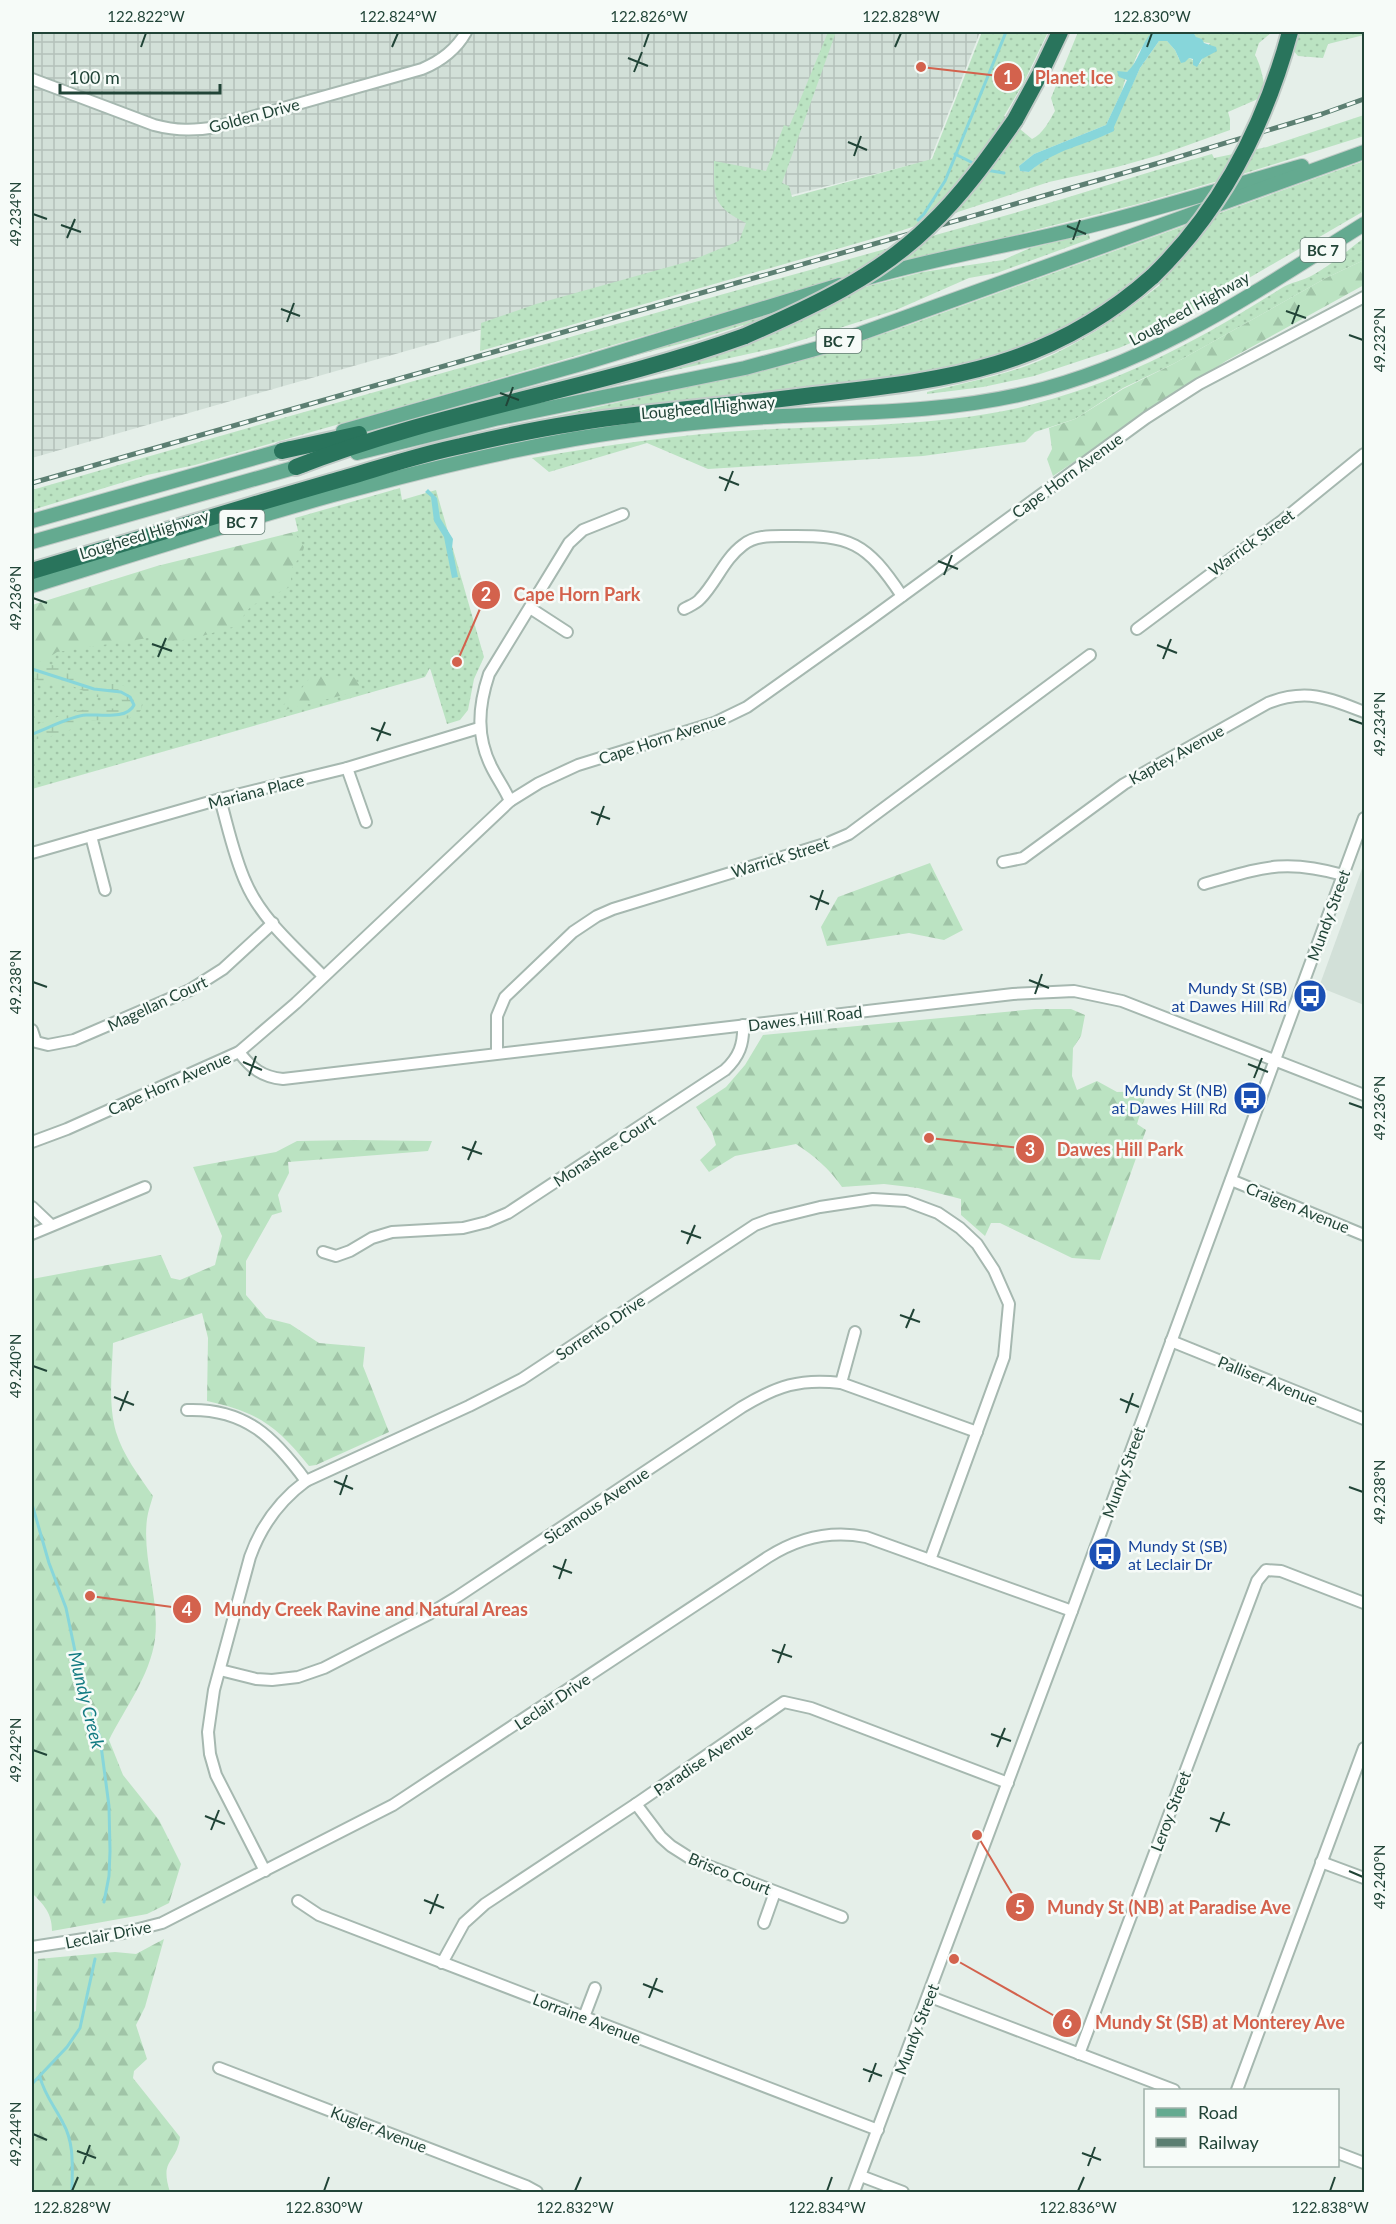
<svg xmlns="http://www.w3.org/2000/svg" width="1396" height="2224" viewBox="0 0 1396 2224" font-family="Lato,sans-serif">
	<style>
		.built { fill: #d2e0d8 }
		.industrial { fill: url(#industrial-grid) }
		.grass { fill: url(#grass-dots) }
		.forest { fill: url(#forest-firs) }
		.wetland { fill: url(#wetland-marsh) }
		.water { fill: #87d6da }
		.lines { fill: none; stroke-linecap: round; stroke-linejoin: round }
		.stream { stroke: #87d6da; stroke-width: 3 }
		.minor-casing { stroke: #a6b8b0; stroke-width: 14 }
		.major-casing { stroke: #c1cbc7; stroke-width: 16 }
		.highway-casing { stroke: #c1cbc7; stroke-width: 20 }
		.minor { stroke: #fff; stroke-width: 10 }
		.major { stroke: #64aa90; stroke-width: 14 }
		.highway { stroke: #29745c; stroke-width: 16 }
		.rail-casing { stroke: #5c7f72; stroke-width: 5 }
		.rail { stroke: #f6fbf8; stroke-width: 3; stroke-dasharray: 9; stroke-linecap: butt }
		.highway-bridge-casing { stroke: #c1cbc7; stroke-width: 20; stroke-linecap: butt }
		.highway-bridge { stroke: #29745c; stroke-width: 16 }
		.ticks { fill: none; stroke: #214437; stroke-width: 2 }
		.labels { text-anchor: middle; dominant-baseline: central; stroke-width: 5; stroke-linejoin: round; paint-order: stroke }
		.shield { fill: #f6fbf8; stroke: #617b71; stroke-width: 1.5 }
		.shield-label { font-size: 15px; font-weight: bold; fill: #214437 }
		.street-label { font-size: 16px; fill: #214437; stroke: #f6fbf8 }
		.transit-label { font-size: 16px; fill: #164399; stroke: #f6fbf8; text-anchor: end }
		.water-label { font-size: 18px; font-style: italic; fill: #137b82; stroke: #f6fbf8 }
		.leader { fill: none; stroke: #d3624d; stroke-width: 2 }
		.callout-dot { fill: #d3624d; stroke: #f6fbf8; stroke-width: 2 }
		.mark-label { font-size: 18px; text-anchor: middle; font-weight: bold; fill: #fff }
		.callout-label { font-size: 18px; text-anchor: middle; font-weight: bold; fill: #d3624d; stroke: #f6fbf8; stroke-width: 5; stroke-linejoin: round; paint-order: stroke }
		.neatline { fill: none; stroke: #214437; stroke-width: 2 }
		.ticks-label { font-size: 15px; text-anchor: middle; fill: #214437 }
	</style>
	<defs>
		<pattern id="industrial-grid" width="8" height="8" patternUnits="userSpaceOnUse" patternTransform="scale(1.5)"><rect width="8" height="8" fill="#d2e0d8"/><path d="M0 4h8M4 0v8" fill="none" stroke="#b4c1ba"/></pattern>
		<pattern id="grass-dots" width="8" height="8" patternUnits="userSpaceOnUse" patternTransform="scale(1.5)"><rect width="8" height="8" fill="#bbe3c2"/><path d="M2 2h.1M6 6h.1" fill="none" stroke="#a0c4a7" stroke-width="1.8" stroke-linecap="round"/></pattern>
		<pattern id="forest-firs" width="22" height="20" patternUnits="userSpaceOnUse" patternTransform="scale(1.5)"><rect width="22" height="20" fill="#bbe3c2"/><path d="M5 1l3.5 6h-7zM16 11l3.5 6h-7z" fill="#a0c4a7"/></pattern>
		<pattern id="wetland-marsh" width="20" height="14" patternUnits="userSpaceOnUse" patternTransform="scale(1.5)"><rect width="20" height="14" fill="#bbe3c2"/><path d="M1 5h8M5 5V1M11 12h8M15 12V8" fill="none" stroke="#a0c4a7"/></pattern>
	</defs>
	<rect width="100%" height="100%" fill="#e5efe9"/>
	<polygon class="built" points="1364,863 1364,1005 1319,987"/>
	<polygon class="industrial" points="32,32 980,32 930,160 764,202 741,255 32,458"/>
	<g class="grass">
		<path d="M828,32H836L782,183L789,186L792,197L932,159L982,32H1048L1023,84L1004,116L1032,139C1043,134 1049,121 1055,111L1051,98L1078,32H1152L1137,55L1132,68L1127,72L1122,91L1106,125L1034,154L1019,166L1020,171L1029,172C1052,151 1081,143 1110,133L1140,68L1159,41H1167L1175,50L1179,59L1189,58L1200,64L1210,43C1201,43 1196,39 1193,32H1272L1259,43L1255,55C1262,67 1263,82 1267,95L1228,112L1230,119V130L1163,154L1117,167L1049,182L900,231L480,351L481,323L536,304L690,261L739,241L746,223C712,206 714,197 714,161L766,171L784,125L789,127Z"/>
		<polygon points="1296,32 1364,32 1364,35 1328,44 1323,58 1298,56 1292,49"/>
		<path d="M1364,115V136L1249,172L1138,204L836,280L449,393L195,465L147,475L32,510V490C357,396 684,305 1011,214C1078,195 1144,173 1212,154L1214,158L1267,147Z"/>
		<path d="M1364,161V211L1158,331L1119,348L1034,376L983,387L927,394V392C964,383 1003,376 1039,361C1083,342 1122,315 1160,285L1146,269C1126,286 1105,303 1083,317C1028,352 958,367 894,376L534,421L791,364L895,330Z"/>
		<polygon points="1089,234 1090,239 997,273 969,278 896,310 780,347 589,389 750,342 743,325 699,339 568,373 872,285 923,272 1003,260 1030,248"/>
		<path d="M1364,238V260L1326,278L1175,363L1123,388L1075,419L1035,432L1025,442L923,456L708,469L647,443L549,472L532,458C607,445 681,434 756,430C843,425 933,427 1018,408C1116,385 1195,343 1280,289C1290,282 1303,281 1313,275C1331,265 1348,250 1364,238Z"/>
		<polygon points="400,488 402,500 436,490 484,657 474,679 468,710 460,720 447,724 430,668 425,677 32,789 32,615 298,531 295,518"/>
	</g>
	<g class="forest">
		<polygon points="1364,260 1364,285 1226,361 1053,476 1047,459 1052,449 1049,428 1075,419 1123,389 1175,363 1326,278"/>
		<path d="M294,532L304,547C300,566 287,560 292,586L251,606L236,626L192,639L164,642L148,638L57,652L42,662L32,661V605L157,566Z"/>
		<polygon points="321,675 338,679 354,677 363,690 281,711 279,707 285,704 292,691 301,689 309,679"/>
		<polygon points="930,863 963,930 944,940 909,933 827,946 821,927 838,897"/>
		<path d="M1035,1009H1071L1085,1015L1081,1036L1073,1048L1072,1076L1077,1090L1097,1081L1117,1092L1147,1091L1137,1124L1146,1130L1100,1260L1072,1258L1000,1223H991L985,1236L961,1215V1199L918,1188L884,1184L842,1187C829,1168 814,1156 796,1144L735,1156L709,1172L700,1160L716,1145L712,1132L696,1107L726,1087L745,1065L763,1035Z"/>
		<path d="M354,1140L432,1141L428,1151L288,1162L289,1173L278,1195L282,1212L272,1215L246,1261V1295L266,1318L290,1324L319,1343L365,1347L363,1366L389,1432L316,1465L309,1466C277,1426 258,1412 207,1401L208,1338L202,1313L113,1343C112,1372 108,1404 116,1432C123,1455 139,1476 153,1496C151,1503 148,1511 147,1519C142,1559 160,1599 155,1639C150,1676 125,1708 109,1740L123,1775L159,1820L181,1864L169,1903L147,1914L52,1931C52,1913 44,1905 32,1893V1279L161,1255L171,1278L180,1280L215,1265L222,1236L193,1167L276,1152L297,1141Z"/>
		<path d="M164,1939L145,2007L136,2025L147,2059L134,2071L133,2078L180,2137C177,2164 159,2158 170,2192H32V2013L36,2011L38,1959L115,1952L136,1954Z"/>
	</g>
	<path class="wetland" d="M32,661L42,662L72,671L90,682H105L129,687L139,693C155,730 101,716 84,722C77,725 71,730 63,733C53,736 42,738 32,740V726C48,721 65,713 82,710C95,707 107,711 120,707L122,701L120,698L97,697L70,685L45,683L32,678Z"/>
	<g class="water">
		<path d="M1152,32H1193L1196,37L1202,39L1204,43L1216,47L1217,51L1202,59L1197,67L1193,65V59L1189,58L1185,62L1181,63L1175,50L1167,41H1159L1140,68L1114,127V131C1082,147 1059,147 1029,172L1020,171L1019,166L1034,154L1106,125L1127,80L1119,77L1117,71L1127,72C1139,62 1141,43 1152,32Z"/>
		<polygon points="428,489 437,498 440,518 453,539 452,548 458,577 452,578 444,537 434,521 431,497 425,492"/>
	</g>
	<g class="lines">
		<g class="stream">
			<polyline points="955,154 975,164"/>
			<polyline points="986,170 1004,173"/>
			<polyline points="918,220 924,214 945,181 1006,32"/>
			<path d="M32,669L94,689L121,692L130,697L134,705C127,720 99,714 86,715C70,716 47,729 32,734"/>
			<polyline points="32,1504 49,1563 66,1608 80,1675 100,1738 109,1806 110,1851 109,1876 104,1902"/>
			<path d="M40,2077C44,2094 55,2107 63,2123C75,2144 72,2169 72,2192"/>
			<polyline points="32,2084 67,2047 80,2028 95,1959"/>
		</g>
		<defs>
			<g id="minor">
				<path d="M32,79L154,125C176,131 194,131 216,127L422,69C441,61 456,50 466,32"/>
				<polyline points="530,608 567,632"/>
				<path d="M684,609C689,606 696,604 700,599C716,583 724,559 743,545C755,535 773,536 787,536C851,535 866,542 902,596"/>
				<polyline points="1137,629 1283,520 1364,454"/>
				<polyline points="347,768 366,822"/>
				<path d="M220,799C228,827 234,857 246,883C262,920 296,948 323,976"/>
				<path d="M510,801C505,789 498,780 492,768C476,737 478,707 489,674L569,543L583,530L623,514"/>
				<polyline points="91,836 105,890"/>
				<polyline points="32,853 220,799 347,768 479,728"/>
				<path d="M1003,862L1023,858L1124,784L1268,703C1306,688 1329,698 1364,712"/>
				<path d="M1204,884C1261,868 1283,858 1343,875"/>
				<polyline points="32,1030 36,1042 48,1045 74,1040 190,990 223,969 273,923"/>
				<path d="M239,1052C251,1068 262,1077 283,1079L1013,994L1074,991L1122,1001L1364,1095"/>
				<polyline points="497,1053 497,1016 505,997 573,932 597,916 613,909 828,843 849,834 1090,655"/>
				<polyline points="32,1142 67,1129 239,1052 296,1003 510,801 539,783 578,765 714,723 747,707 868,621 1146,418 1199,384 1364,297"/>
				<polyline points="1231,1180 1364,1235"/>
				<polyline points="32,1207 51,1225"/>
				<polyline points="32,1234 145,1187"/>
				<path d="M323,1252L336,1256L350,1251L372,1238L392,1232L463,1228L487,1222L508,1213L725,1070C739,1057 744,1044 743,1025"/>
				<polyline points="1171,1341 1364,1419"/>
				<polyline points="841,1383 855,1332"/>
				<path d="M187,1410C245,1408 274,1437 306,1481"/>
				<path d="M220,1670L256,1679L272,1680L298,1677L324,1668L429,1614L457,1597L742,1407C777,1386 800,1378 841,1383L977,1432"/>
				<polyline points="636,1804 661,1837 671,1846 693,1860 842,1917"/>
				<polyline points="1321,1862 1364,1878"/>
				<path d="M265,1871L216,1775L210,1754L208,1732L214,1690L250,1557C261,1526 279,1501 306,1481L469,1406L522,1379L755,1225L771,1219L820,1207L873,1199L906,1201L938,1213L960,1228L977,1244L994,1270L1009,1304L1004,1357L930,1560"/>
				<polyline points="298,1901 319,1915 878,2130"/>
				<polyline points="764,1923 775,1892"/>
				<path d="M32,1947L123,1933L162,1923L393,1805L768,1557C798,1538 831,1530 866,1537L1072,1611"/>
				<polyline points="442,1963 464,1923 485,1904 636,1804 784,1702 811,1708 1008,1783"/>
				<polyline points="928,1996 1174,2090"/>
				<polyline points="584,2017 595,1988"/>
				<polyline points="1079,2054 1257,1581 1266,1570 1281,1571 1364,1603"/>
				<polyline points="219,2068 526,2186 537,2192"/>
				<polyline points="1237,2090 1364,1748"/>
				<polyline points="1338,2153 1364,2163"/>
				<polyline points="861,2176 903,2192"/>
				<polyline points="854,2192 1072,1611 1364,818"/>
			</g>
			<g id="major">
				<path d="M867,278C936,258 1007,246 1077,229C1152,211 1227,187 1302,166"/>
				<polyline points="343,431 581,364 840,285"/>
				<polyline points="357,453 495,419 745,368 826,346 1364,152"/>
				<polyline points="32,521 290,448"/>
				<polyline points="32,542 304,465"/>
				<path d="M32,586C210,531 389,472 574,439C643,427 713,420 783,416C865,412 947,412 1027,393C1152,364 1257,291 1364,224"/>
			</g>
			<g id="highway">
				<polyline points="1015,120 1040,74 1060,32"/>
				<polyline points="282,451 359,434"/>
				<path d="M296,467C441,410 598,389 745,336"/>
				<path d="M32,571C131,541 231,511 331,482C374,470 417,455 461,446C499,437 538,429 576,423C644,412 713,407 781,399C925,381 1039,378 1153,276"/>
			</g>
		</defs>
		<use href="#minor" class="minor-casing"/>
		<use href="#major" class="major-casing"/>
		<use href="#highway" class="highway-casing"/>
		<use href="#minor" class="minor"/>
		<use href="#major" class="major"/>
		<use href="#highway" class="highway"/>
		<defs>
			<polyline id="rail" points="32,483 1152,165 1322,114 1364,99"/>
		</defs>
		<use href="#rail" class="rail-casing"/>
		<use href="#rail" class="rail"/>
		<defs>
			<g id="highway-bridge">
				<path d="M1153,276C1222,209 1265,124 1290,32"/>
				<path d="M745,336C811,307 877,277 929,226C962,195 989,157 1015,120"/>
			</g>
		</defs>
		<use href="#highway-bridge" class="highway-bridge-casing"/>
		<use href="#highway-bridge" class="highway-bridge"/>
	</g>
	<path class="ticks" d="M141,47L146,33M392,47L398,33M644,47L649,33M895,47L901,33M1147,47L1152,33M628,58L648,66M634,72L642,52M848,142L867,150M854,156L861,136M33,214L47,219M61,225L81,232M1067,226L1086,234M67,238L75,219M1073,240L1080,220M281,309L300,316M1286,311L1306,318M287,322L294,303M1292,324L1299,305M1349,335L1363,340M500,393L519,400M506,406L513,387M719,477L739,485M725,491L733,471M938,561L958,569M944,575L952,555M33,598L47,603M152,644L172,651M1157,645L1177,653M158,657L166,638M1163,659L1171,639M1349,719L1363,724M371,728L391,735M377,741L385,722M591,812L610,819M597,825L604,806M810,896L829,904M816,910L823,890M1029,980L1049,988M33,982L47,987M1035,994L1042,974M243,1062L262,1070M1248,1064L1268,1072M249,1076L256,1056M1254,1078L1262,1058M1349,1103L1363,1108M462,1147L482,1154M468,1160L476,1141M681,1231L701,1238M687,1244L695,1225M900,1315L920,1322M906,1328L914,1309M33,1366L47,1371M114,1397L134,1405M1120,1399L1139,1407M120,1411L128,1391M1126,1413L1133,1393M334,1481L353,1489M1349,1487L1363,1492M340,1495L347,1475M553,1566L572,1573M559,1579L566,1559M772,1650L792,1657M778,1663L785,1644M991,1734L1011,1741M997,1747L1005,1728M33,1750L47,1755M205,1816L225,1824M1210,1818L1230,1825M211,1830L219,1810M1216,1832L1224,1812M1349,1871L1363,1877M424,1900L444,1908M430,1914L438,1894M643,1984L663,1992M649,1998L657,1978M863,2069L882,2076M869,2082L876,2063M33,2134L47,2140M77,2151L96,2158M1082,2153L1101,2160M83,2164L90,2145M1088,2166L1095,2147M72,2191L78,2177M324,2191L329,2177M575,2191L581,2177M827,2191L832,2177M1078,2191L1084,2177M1330,2191L1335,2177"/>
	<defs>
		<symbol id="bus-disc" viewBox="-11 -11 22 22"><circle r="9.5" fill="#1a4fb4" stroke="#f6fbf8"/><path d="M-5-6H5V4H4V6H2V4H-2V6H-4V4H-5ZM-3.5-4V0h7V-4ZM-3.5 1.2v1.5H-2V1.2ZM2 1.2v1.5H3.5V1.2Z" fill="#fff"/></symbol>
	</defs>
	<g fill-rule="evenodd">
		<use href="#bus-disc" x="1291" y="977" width="38" height="38"/>
		<use href="#bus-disc" x="1231" y="1079" width="38" height="38"/>
		<use href="#bus-disc" x="1086" y="1535" width="38" height="38"/>
	</g>
	<g class="labels">
		<g class="shield">
			<rect x="1300.5" y="238" width="45" height="24" rx="4.5"/>
			<rect x="816.5" y="329" width="45" height="24" rx="4.5"/>
			<rect x="219.5" y="510" width="45" height="24" rx="4.5"/>
		</g>
		<g class="shield-label">
			<text x="1323" y="250">BC 7</text>
			<text x="839" y="341">BC 7</text>
			<text x="242" y="522">BC 7</text>
		</g>
		<g class="street-label">
			<text transform="translate(254 115) rotate(-15)">Golden Drive</text>
			<text transform="translate(1189 308) rotate(-29)">Lougheed Highway</text>
			<text transform="translate(708 407) rotate(-5)">Lougheed Highway</text>
			<text transform="translate(1067 475) rotate(-36)">Cape Horn Avenue</text>
			<text transform="translate(144 534) rotate(-17)">Lougheed Highway</text>
			<text transform="translate(1251 542) rotate(-36)">Warrick Street</text>
			<text transform="translate(662 738) rotate(-18)">Cape Horn Avenue</text>
			<text transform="translate(1176 754) rotate(-29)">Kaptey Avenue</text>
			<text transform="translate(256 791) rotate(-14)">Mariana Place</text>
			<text transform="translate(780 857) rotate(-17)">Warrick Street</text>
			<text transform="translate(1328 915) rotate(-70)">Mundy Street</text>
			<text transform="translate(157 1003) rotate(-25)">Magellan Court</text>
			<text transform="translate(805 1018) rotate(-7)">Dawes Hill Road</text>
			<text transform="translate(169 1083) rotate(-24)">Cape Horn Avenue</text>
			<text transform="translate(604 1150) rotate(-33)">Monashee Court</text>
			<text transform="translate(1298 1207) rotate(22)">Craigen Avenue</text>
			<text transform="translate(600 1327) rotate(-34)">Sorrento Drive</text>
			<text transform="translate(1268 1380) rotate(22)">Palliser Avenue</text>
			<text transform="translate(1123 1472) rotate(-70)">Mundy Street</text>
			<text transform="translate(596 1505) rotate(-34)">Sicamous Avenue</text>
			<text transform="translate(552 1701) rotate(-34)">Leclair Drive</text>
			<text transform="translate(703 1759) rotate(-34)">Paradise Avenue</text>
			<text transform="translate(1170 1811) rotate(-69)">Leroy Street</text>
			<text transform="translate(730 1873) rotate(22)">Brisco Court</text>
			<text transform="translate(108 1934) rotate(-11)">Leclair Drive</text>
			<text transform="translate(587 2018) rotate(21)">Lorraine Avenue</text>
			<text transform="translate(916 2029) rotate(-69)">Mundy Street</text>
			<text transform="translate(379 2129) rotate(21)">Kugler Avenue</text>
		</g>
		<g class="transit-label">
			<text x="1287" y="987">Mundy St (SB)<tspan x="1287" dy="18">at Dawes Hill Rd</tspan></text>
			<text x="1227" y="1089">Mundy St (NB)<tspan x="1227" dy="18">at Dawes Hill Rd</tspan></text>
			<text x="1128" y="1545" text-anchor="start">Mundy St (SB)<tspan x="1128" dy="18">at Leclair Dr</tspan></text>
		</g>
		<g class="water-label">
			<text transform="translate(87 1700) rotate(76)">Mundy Creek</text>
		</g>
	</g>
	<path class="leader" d="M921 67L1008 77M457 662L486 595M929 1138L1030 1149M90 1596L187 1609M977 1835L1020 1907M954 1959L1067 2023"/>
	<g class="callout-dot">
		<circle cx="921" cy="67" r="6"/>
		<circle cx="457" cy="662" r="6"/>
		<circle cx="929" cy="1138" r="6"/>
		<circle cx="90" cy="1596" r="6"/>
		<circle cx="977" cy="1835" r="6"/>
		<circle cx="954" cy="1959" r="6"/>
		<circle cx="1008" cy="77" r="15"/>
		<circle cx="486" cy="595" r="15"/>
		<circle cx="1030" cy="1149" r="15"/>
		<circle cx="187" cy="1609" r="15"/>
		<circle cx="1020" cy="1907" r="15"/>
		<circle cx="1067" cy="2023" r="15"/>
	</g>
	<g class="mark-label">
		<text x="1008" y="84">1</text>
		<text x="486" y="601">2</text>
		<text x="1030" y="1156">3</text>
		<text x="187" y="1616">4</text>
		<text x="1020" y="1914">5</text>
		<text x="1067" y="2029">6</text>
	</g>
	<g class="callout-label">
		<text x="1074" y="84">Planet Ice</text>
		<text x="577" y="601">Cape Horn Park</text>
		<text x="1120" y="1156">Dawes Hill Park</text>
		<text x="371" y="1616">Mundy Creek Ravine and Natural Areas</text>
		<text x="1169" y="1914">Mundy St (NB) at Paradise Ave</text>
		<text x="1220" y="2029">Mundy St (SB) at Monterey Ave</text>
	</g>
	<rect width="1396" height="2224" fill="none" stroke="#f6fbf8" stroke-width="66"/>
	<rect x="1144" y="2089" width="195" height="78" fill="#f6fbf8" stroke="#a1b2ab" stroke-width="1.5"/>
	<rect x="1156" y="2108" width="30" height="9" fill="#64aa90" stroke="#a1b2ab" stroke-width="1.5"/>
	<text x="1198" y="2119" font-size="18" fill="#214437">Road</text>
	<rect x="1156" y="2138" width="30" height="9" fill="#5c7f72" stroke="#a1b2ab" stroke-width="1.5"/>
	<text x="1198" y="2149" font-size="18" fill="#214437">Railway</text>
	<path d="M60 84v9h160v-9" fill="none" stroke="#214437" stroke-width="3"/>
	<text x="69" y="84" font-size="18" fill="#214437" stroke="#f6fbf8" stroke-width="4.5" paint-order="stroke">100 m</text>
	<rect x="33" y="33" width="1330" height="2158" class="neatline"/>
	<g class="ticks-label">
		<text x="146" y="22">122.822°W</text>
		<text x="398" y="22">122.824°W</text>
		<text x="649" y="22">122.826°W</text>
		<text x="901" y="22">122.828°W</text>
		<text x="1152" y="22">122.830°W</text>
		<text transform="translate(16 214) rotate(-90)" y="5">49.234°N</text>
		<text transform="translate(1380 340) rotate(-90)" y="5">49.232°N</text>
		<text transform="translate(16 598) rotate(-90)" y="5">49.236°N</text>
		<text transform="translate(1380 724) rotate(-90)" y="5">49.234°N</text>
		<text transform="translate(16 982) rotate(-90)" y="5">49.238°N</text>
		<text transform="translate(1380 1108) rotate(-90)" y="5">49.236°N</text>
		<text transform="translate(16 1366) rotate(-90)" y="5">49.240°N</text>
		<text transform="translate(1380 1492) rotate(-90)" y="5">49.238°N</text>
		<text transform="translate(16 1750) rotate(-90)" y="5">49.242°N</text>
		<text transform="translate(1380 1877) rotate(-90)" y="5">49.240°N</text>
		<text transform="translate(16 2134) rotate(-90)" y="5">49.244°N</text>
		<text x="72" y="2213">122.828°W</text>
		<text x="324" y="2213">122.830°W</text>
		<text x="575" y="2213">122.832°W</text>
		<text x="827" y="2213">122.834°W</text>
		<text x="1078" y="2213">122.836°W</text>
		<text x="1330" y="2213">122.838°W</text>
	</g>
</svg>
